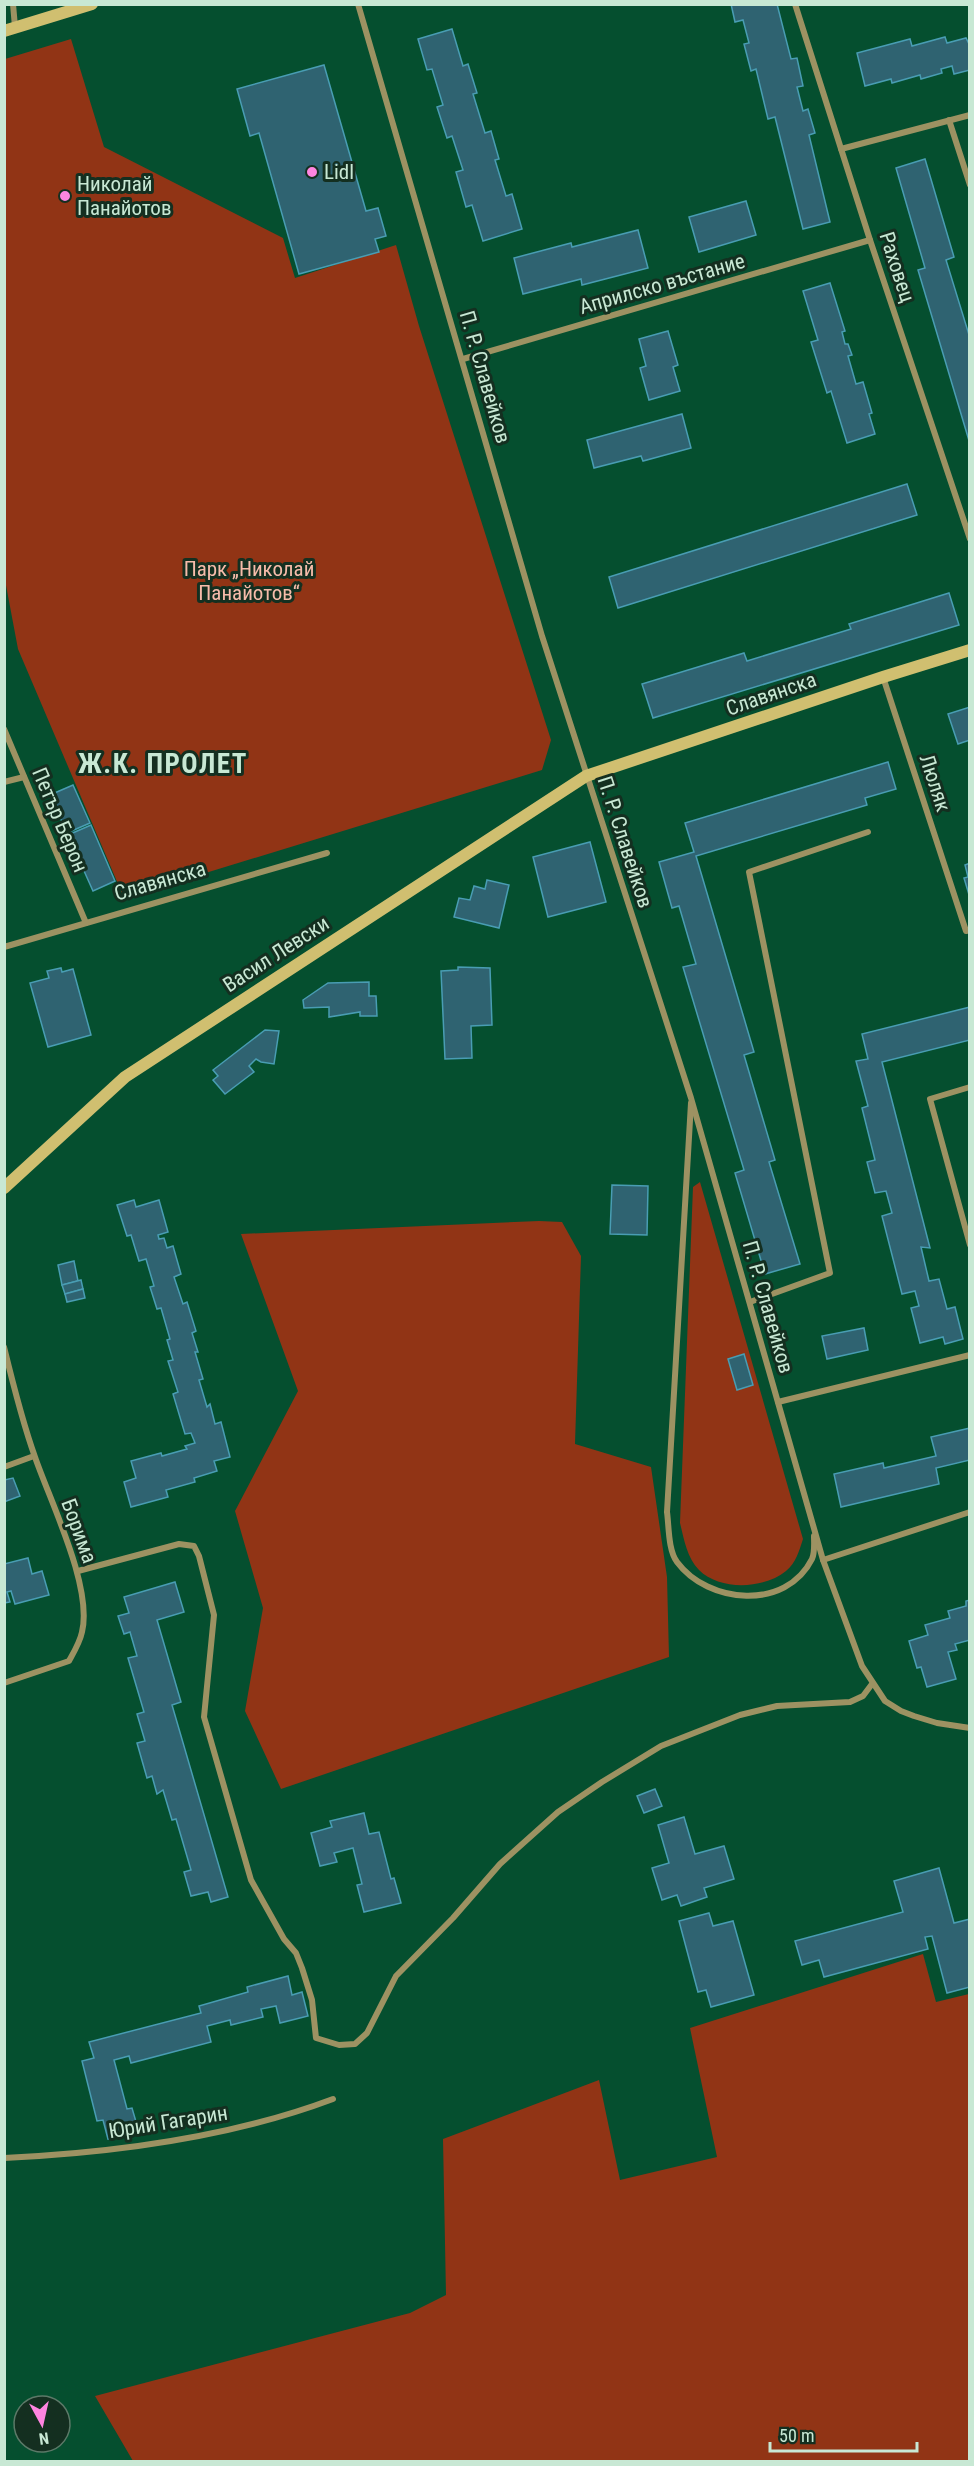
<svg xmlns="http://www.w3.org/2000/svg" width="974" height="2466" viewBox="0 0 974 2466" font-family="'Roboto Condensed',sans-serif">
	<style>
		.green { fill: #913415 }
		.building { fill: #2f6371; stroke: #499db3; stroke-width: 1.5 }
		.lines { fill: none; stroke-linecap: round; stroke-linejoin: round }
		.street { stroke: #9d9262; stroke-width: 6 }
		.secondary { stroke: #d0bf70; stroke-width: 12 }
		.poi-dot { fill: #fe85e0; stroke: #142f20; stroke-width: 2 }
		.labels { text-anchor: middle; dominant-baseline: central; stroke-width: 6; stroke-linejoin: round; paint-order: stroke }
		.poi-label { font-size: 21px; fill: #c8e8d4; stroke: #142f20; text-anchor: start }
		.street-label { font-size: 21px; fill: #c8e8d4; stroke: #142f20 }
		.park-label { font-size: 21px; fill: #f6bcaa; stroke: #142f20 }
		.district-label { font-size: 27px; font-weight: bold; letter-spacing: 1.5px; fill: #c8e8d4; stroke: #142f20 }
	</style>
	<rect width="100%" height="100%" fill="#054f2f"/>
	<g class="green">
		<polygon points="71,39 104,147 283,238 295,278 396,245 419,326 551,740 542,770 124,898 18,649 5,580 5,59"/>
		<path d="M700,1182L803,1539C799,1551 796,1563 786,1571C764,1589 720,1591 699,1570C687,1558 684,1539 680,1523L693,1187Z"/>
		<polygon points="539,1221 562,1222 581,1256 575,1444 651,1467 667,1577 669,1657 281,1789 245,1711 263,1608 235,1511 298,1391 241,1234"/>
		<polygon points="923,1954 936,2002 969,1994 969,2461 133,2461 95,2396 410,2313 446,2295 443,2139 599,2080 620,2180 717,2157 690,2028"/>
	</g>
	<g class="building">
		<polygon points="731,4 777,4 791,59 797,58 803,86 797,87 803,111 808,109 815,133 809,135 830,222 803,229 775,117 768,119 756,69 751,71 744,44 749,43 743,20 735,22"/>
		<polygon points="452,29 463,66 468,64 477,93 473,94 485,133 491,131 499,159 495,160 506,196 512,194 522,229 483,241 472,205 466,207 456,172 463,170 452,136 447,138 437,107 443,105 432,69 427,70 418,39"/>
		<polygon points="945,37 947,43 966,38 970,46 970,70 954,74 952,66 941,69 942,73 921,79 920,75 892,83 891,79 865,86 857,53 910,39 912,46"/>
		<polygon points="324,65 366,211 378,208 386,236 375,239 379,252 299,274 259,133 250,136 237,89"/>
		<polygon points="925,159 954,257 946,260 970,338 970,444 918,270 925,268 896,168"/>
		<polygon points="746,201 756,235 699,252 689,217"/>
		<polygon points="638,230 648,268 582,285 581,279 523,294 514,258 571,243 572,247"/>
		<polygon points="830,283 845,331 842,332 845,344 848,344 852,355 848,356 856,384 863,382 872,413 869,414 875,434 847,443 831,391 827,393 811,342 818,340 803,291"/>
		<polygon points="668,331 678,365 673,367 680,391 649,400 640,368 646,366 639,339"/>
		<polygon points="682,414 691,448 643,461 641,456 594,468 587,440"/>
		<polygon points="907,484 917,515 618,608 609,577"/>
		<polygon points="949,593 959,625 653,718 642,684 744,653 747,661 851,629 849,624"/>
		<polygon points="970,707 970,740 958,744 948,714"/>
		<polygon points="888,762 896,789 865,798 867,805 696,856 754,1052 744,1055 775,1160 769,1162 800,1264 765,1274 735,1173 744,1170 683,967 696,964 679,906 672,908 659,862 694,852 685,823"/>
		<polygon points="73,785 90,823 67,833 50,795"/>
		<polygon points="91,825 115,881 93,891 68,835"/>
		<polygon points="590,842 606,902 548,917 533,857"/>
		<polygon points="970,863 970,898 964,878 968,877 965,865"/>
		<polygon points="487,880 509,885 499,928 454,917 459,898 470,900 474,886 485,889"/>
		<polygon points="458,967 490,968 492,1025 471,1026 472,1058 445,1059 441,971 458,970"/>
		<polygon points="61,968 62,972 73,969 91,1035 48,1047 30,983 49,978 47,971"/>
		<polygon points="369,982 369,996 376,996 377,1016 360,1016 360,1012 329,1017 329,1007 304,1008 303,1000 328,983"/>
		<polygon points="970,1007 970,1040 882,1062 930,1248 921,1247 929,1281 939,1279 947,1309 955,1307 963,1339 945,1344 943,1337 920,1343 911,1308 919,1306 915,1291 902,1294 882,1216 892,1213 886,1191 875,1193 867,1162 875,1160 862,1108 868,1106 856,1061 868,1059 862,1034"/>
		<polygon points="265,1030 279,1031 274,1064 261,1062 256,1059 249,1066 254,1072 225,1094 213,1080 218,1076 213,1070"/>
		<polygon points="612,1185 648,1186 647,1235 610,1234"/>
		<polygon points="134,1200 136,1207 159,1200 168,1232 158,1235 159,1239 164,1238 167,1248 173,1246 181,1274 174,1277 183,1304 187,1302 196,1331 192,1333 198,1352 195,1352 203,1379 199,1380 207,1407 210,1404 215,1424 221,1422 230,1457 214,1461 217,1471 194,1478 195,1482 166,1490 168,1497 131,1507 124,1482 136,1478 131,1461 161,1453 162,1456 187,1449 185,1446 195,1443 191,1433 185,1434 173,1394 178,1392 168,1361 173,1360 167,1340 170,1339 161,1308 157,1309 150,1287 154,1286 146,1259 139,1261 131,1235 127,1236 117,1205"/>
		<polygon points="74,1261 78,1281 62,1285 58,1265"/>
		<polygon points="81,1280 83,1289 65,1294 62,1285"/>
		<polygon points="83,1289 85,1298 67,1302 65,1294"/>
		<polygon points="864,1328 868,1350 827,1359 822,1336"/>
		<polygon points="744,1354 753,1385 737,1390 728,1359"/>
		<polygon points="970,1428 970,1460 936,1468 939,1484 841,1507 834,1474 883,1463 884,1468 936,1456 931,1437"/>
		<polygon points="13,1478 20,1496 4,1502 4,1480"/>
		<polygon points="28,1558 32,1574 42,1571 49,1595 15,1604 11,1591 7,1592 10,1602 4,1603 4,1564"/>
		<polygon points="175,1582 184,1612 157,1620 181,1702 172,1705 228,1897 211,1902 208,1892 191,1896 184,1872 191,1870 176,1819 172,1820 163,1790 157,1794 152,1776 147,1778 137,1743 145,1741 137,1714 144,1712 128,1658 137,1656 130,1632 124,1634 118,1616 129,1613 124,1597"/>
		<polygon points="970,1600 970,1640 955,1644 957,1650 948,1652 956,1679 927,1687 921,1667 917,1668 909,1641 928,1635 925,1625 950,1618 948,1611 966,1606 966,1601"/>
		<polygon points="655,1789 662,1806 644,1813 637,1796"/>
		<polygon points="364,1813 369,1834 379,1832 391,1879 394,1878 401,1903 364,1912 357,1885 362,1884 353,1848 334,1853 337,1862 320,1866 311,1833 332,1827 330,1821"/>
		<polygon points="684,1817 695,1854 724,1846 734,1879 704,1888 707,1897 681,1906 677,1895 662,1900 652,1868 669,1863 658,1825"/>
		<polygon points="939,1868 954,1923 970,1919 970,1987 947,1993 932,1936 925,1937 928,1949 824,1977 819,1960 802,1965 795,1941 903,1912 894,1881"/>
		<polygon points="709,1913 713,1926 733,1921 754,1995 711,2007 706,1990 698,1992 679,1921"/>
		<polygon points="288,1976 292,1995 302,1992 308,2016 280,2023 276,2006 261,2009 263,2017 231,2025 230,2020 207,2026 211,2042 131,2063 129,2056 114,2060 127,2109 132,2108 139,2132 108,2139 103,2120 97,2121 82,2061 94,2058 89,2042 201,2013 199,2006 248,1992 247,1987"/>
	</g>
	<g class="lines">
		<g class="street">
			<polyline points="13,4 15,27"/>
			<polyline points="358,4 542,636 691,1098 823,1560 862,1666 885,1701 901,1711 914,1716 937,1723 970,1728"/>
			<polyline points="795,4 870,240 970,539"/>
			<polyline points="949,120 970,185"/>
			<polyline points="841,149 970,115"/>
			<polyline points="463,359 870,240"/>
			<polyline points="883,677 966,931 970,930"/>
			<polyline points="4,729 86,923"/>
			<polyline points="4,782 24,777"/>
			<polyline points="4,947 327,853"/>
			<polyline points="970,1087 930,1099 970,1245"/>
			<path d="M691,1103L667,1512C669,1526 668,1550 677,1562C708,1604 786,1611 812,1559C815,1553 814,1543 814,1536"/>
			<polyline points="750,1302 830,1273 749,872 868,832"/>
			<path d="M4,1347C13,1384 22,1421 35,1457C50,1501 93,1587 82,1632C80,1642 74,1652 69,1661L4,1683"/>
			<polyline points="778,1402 970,1355"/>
			<polyline points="4,1467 34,1456"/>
			<polyline points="823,1560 970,1512"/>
			<polyline points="78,1571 179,1544 194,1546 199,1556 214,1615 204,1717 251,1880 284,1939 296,1953 302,1968 312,2000 316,2038 339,2045 355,2044 367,2033 396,1976 453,1918 500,1864 558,1812 602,1782 661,1746 740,1715 777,1706 850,1702 863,1696 872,1684"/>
			<path d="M4,2158C112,2153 232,2137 333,2099"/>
		</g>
		<g class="secondary">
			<polyline points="4,31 92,4"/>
			<polyline points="4,1188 125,1077 586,776 883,677 970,650"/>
		</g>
	</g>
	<g class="poi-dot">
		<circle cx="312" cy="172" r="6"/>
		<circle cx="65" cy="196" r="6"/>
	</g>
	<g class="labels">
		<g class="poi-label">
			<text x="324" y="172">Lidl</text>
			<text x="77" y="184">Николай<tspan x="77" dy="24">Панайотов</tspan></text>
		</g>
		<g class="street-label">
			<text transform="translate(897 267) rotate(72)">Раховец</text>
			<text transform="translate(662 284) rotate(-16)">Априлско въстание</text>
			<text transform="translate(485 377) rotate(74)">П. Р. Славейков</text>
			<text transform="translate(771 694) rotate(-19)">Славянска</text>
			<text transform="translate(935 783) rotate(72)">Люляк</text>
			<text transform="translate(60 820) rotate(67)">Петър Берон</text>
			<text transform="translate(625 842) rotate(72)">П. Р. Славейков</text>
			<text transform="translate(160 881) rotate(-16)">Славянска</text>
			<text transform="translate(276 954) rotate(-33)">Васил Левски</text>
			<text transform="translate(768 1307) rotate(74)">П. Р. Славейков</text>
			<text transform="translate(79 1531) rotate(70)">Борима</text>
			<text transform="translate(168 2122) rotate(-9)">Юрий Гагарин</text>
		</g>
		<g class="park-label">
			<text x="249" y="569">Парк „Николай<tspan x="249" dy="24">Панайотов“</tspan></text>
		</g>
		<g class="district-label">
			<text x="163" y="764">Ж.К. ПРОЛЕТ</text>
		</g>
	</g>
	<rect width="974" height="2466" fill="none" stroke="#c8e8d4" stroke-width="12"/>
	<g transform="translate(42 2424) rotate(172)"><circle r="28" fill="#142f20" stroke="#5c7968" stroke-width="1.5"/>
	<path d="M0-4.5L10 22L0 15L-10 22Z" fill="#fe85e0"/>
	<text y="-9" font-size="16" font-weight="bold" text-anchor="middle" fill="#c8e8d4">N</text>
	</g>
	<path d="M770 2442v9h147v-9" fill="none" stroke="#c8e8d4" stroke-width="3"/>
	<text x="779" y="2442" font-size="18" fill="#c8e8d4" stroke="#142f20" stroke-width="4.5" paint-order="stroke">50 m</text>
</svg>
